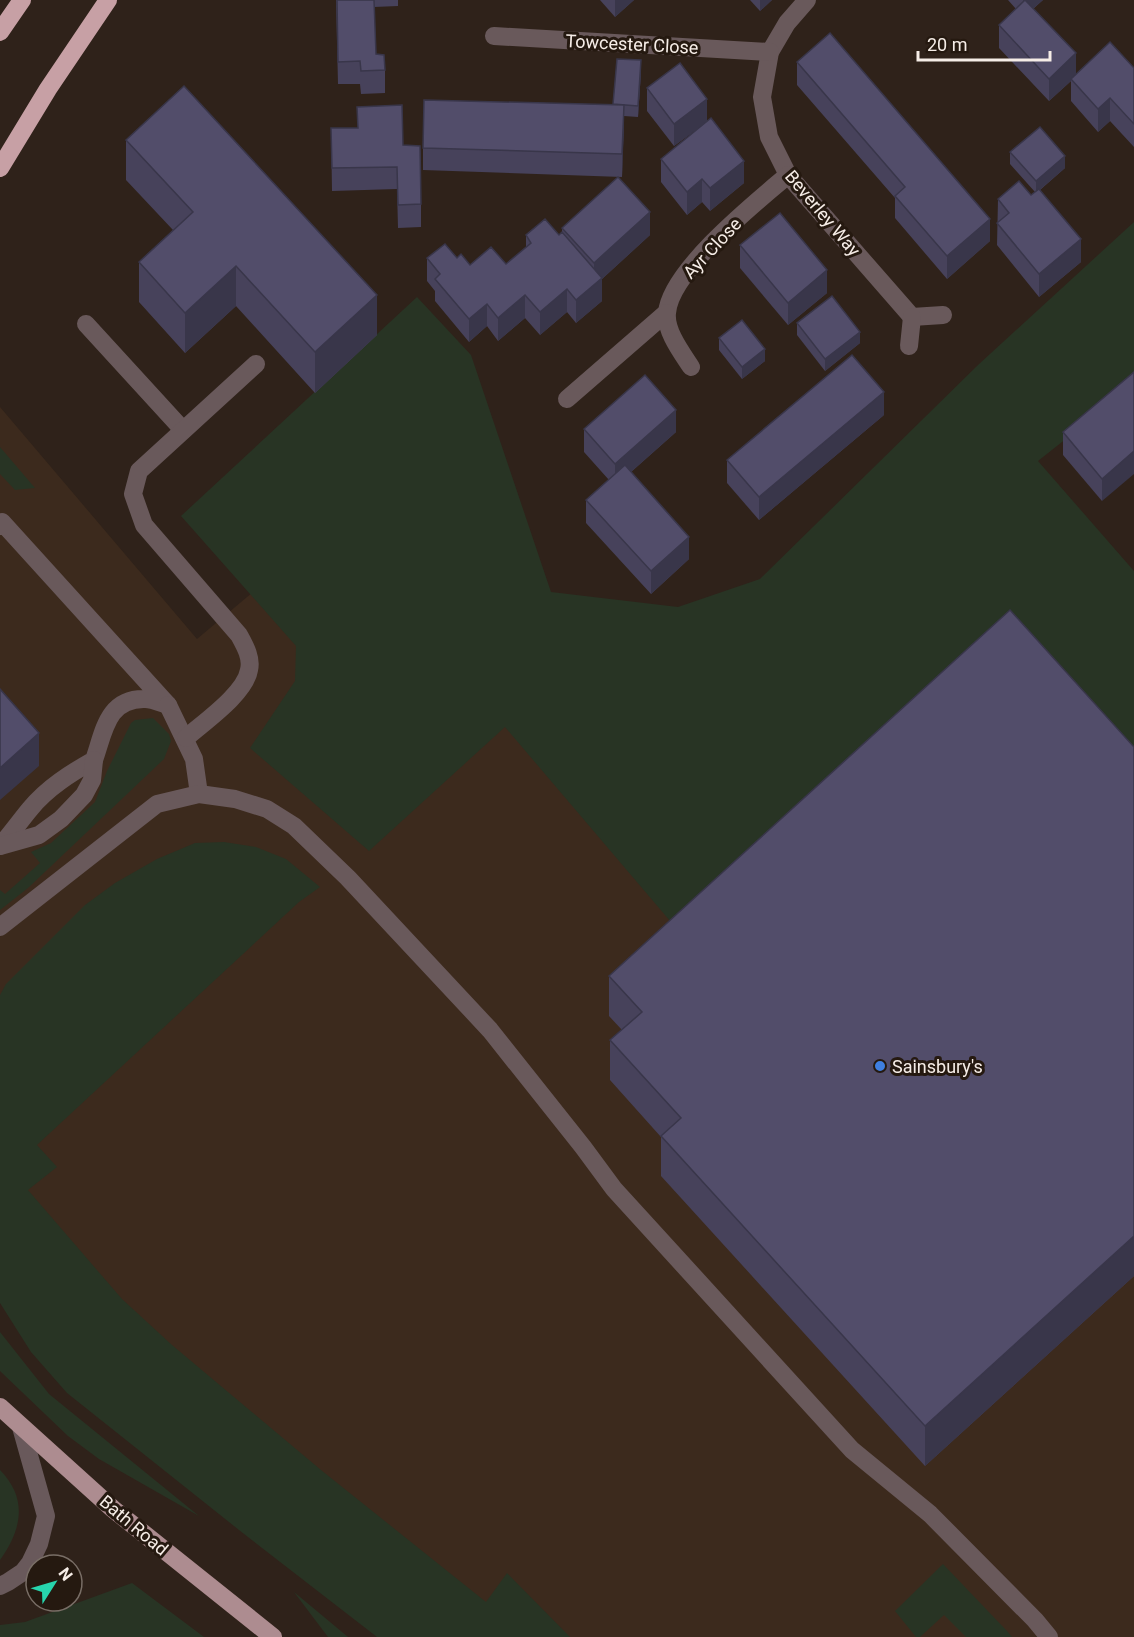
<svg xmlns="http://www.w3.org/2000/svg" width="1134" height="1637" viewBox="0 0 1134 1637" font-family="Roboto,sans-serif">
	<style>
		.built { fill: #3c2a1d }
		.green { fill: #283424 }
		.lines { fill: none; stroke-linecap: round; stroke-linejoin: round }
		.minor { stroke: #69595b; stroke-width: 18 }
		.major { stroke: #ad8c90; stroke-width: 18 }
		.highway { stroke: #c7a0a5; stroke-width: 18 }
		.wall { fill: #47425b }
		.shaded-wall { fill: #39364a }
		.building { fill: #524d6a; stroke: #39364a; stroke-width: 1.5 }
		.shop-dot { fill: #3f7fe0; stroke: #251910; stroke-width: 2 }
		.labels { text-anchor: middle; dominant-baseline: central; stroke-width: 6; stroke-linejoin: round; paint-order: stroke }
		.street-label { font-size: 18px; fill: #f6ede7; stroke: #251910 }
		.poi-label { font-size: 18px; fill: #f6ede7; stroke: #251910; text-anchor: start }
	</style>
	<rect width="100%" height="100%" fill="#2f221a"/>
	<polygon class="built" points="0,407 197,639 347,513 643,806 1134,689 1134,1637 447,1637 17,1262 0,1098"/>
	<g class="green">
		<polygon points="1134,222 1134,385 1038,461 1134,571 1134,763 682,935 505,727 369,851 250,748 295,681 296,646 181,516 417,297 471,355 551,592 678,607 760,579 978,365"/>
		<polygon points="0,447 35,488 15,490 0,474"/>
		<polygon points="153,718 169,734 171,741 164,759 28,888 0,910 0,890 5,894 40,863 31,852 51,843 95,802 107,771 131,723 135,720"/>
		<polygon points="224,842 256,847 286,859 320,887 299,902 37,1145 57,1167 28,1190 122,1299 172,1345 321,1470 486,1602 507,1573 570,1637 377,1637 239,1530 67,1393 31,1352 0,1303 0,995 6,984 85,905 115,883 157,859 195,843"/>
		<polygon points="0,1332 49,1394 199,1516 99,1459 68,1436 0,1371"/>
		<path d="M0,1470C28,1499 22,1529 0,1560Z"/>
		<polygon points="943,1564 1007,1631 1012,1637 966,1637 944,1615 920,1637 916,1637 895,1611"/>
		<polygon points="132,1583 204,1637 0,1637 0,1625 25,1622"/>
		<polygon points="294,1592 348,1637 328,1637"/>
	</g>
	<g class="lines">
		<g class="minor">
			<polyline points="807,0 787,23 770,52 762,97 769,137 788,175 912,317 943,315"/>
			<polyline points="494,36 770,52"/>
			<polyline points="86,324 183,430"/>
			<polyline points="909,346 912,317"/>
			<path d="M691,367C682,353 665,331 667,313C670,271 756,202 788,175"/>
			<polyline points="567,399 666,313"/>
			<path d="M0,526L2,522L168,705C161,703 152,699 145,699C107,698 104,732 94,760C71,773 47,788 30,809C20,821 11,834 0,846"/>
			<polyline points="168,705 194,759 199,794"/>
			<path d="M186,738C204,722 245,694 249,670C252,658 245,646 239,635L144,525L133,494L139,471L256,364"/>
			<polyline points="0,846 39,835 61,819 84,795 92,780 94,760"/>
			<polyline points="0,927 157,804 199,794 235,799 267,809 294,826 348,878 490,1030 583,1147 614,1189 852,1450 930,1514 1035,1620 1049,1637"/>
			<polyline points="0,1586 8,1582 23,1572 30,1563 39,1544 46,1516 21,1427"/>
		</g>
		<polyline class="major" points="0,1407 113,1509 273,1637"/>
		<g class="highway">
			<polyline points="0,32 22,0"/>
			<polyline points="0,168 48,89 108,0"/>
		</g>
	</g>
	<g class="wall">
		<polygon points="336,0 398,0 398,6 374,7 376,54 385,70 385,93 361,94 360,84 338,84"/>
		<polygon points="600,0 634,0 615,17"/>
		<polygon points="750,0 772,0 760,11"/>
		<polygon points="1008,0 1043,0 1033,9 1076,74 1134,68 1134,147 1110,121 1098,132 1071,101 1071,81 1049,101 999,48 999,25 1016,9"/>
		<polygon points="617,59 641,72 638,117 624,116 622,177 423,170 423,148 613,105"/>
		<polygon points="797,62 990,241 947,279 895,218 895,198 797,85"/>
		<polygon points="647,88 707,122 744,183 710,211 702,202 687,215 661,182 661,159 705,123 674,146 647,111"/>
		<polygon points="331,128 403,145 421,204 421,227 398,228 397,189 332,191"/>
		<polygon points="126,140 377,335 315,393 236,306 185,353 139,302 139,262 173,230 126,180"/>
		<polygon points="1010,152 1065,168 1040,190 1081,262 1039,297 997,245 998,199 1031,195 1035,192 1010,164"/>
		<polygon points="562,228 650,235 602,279 602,301 576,323 567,312 540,335 525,318 498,341 487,326 469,342 435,301 435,291 427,281 427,258 457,258 470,265 506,264 526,248 526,235 559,235 562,232"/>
		<polygon points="740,245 827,293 788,325 740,268"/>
		<polygon points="797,323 860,343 825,371 797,335"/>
		<polygon points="719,338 765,361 742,379 719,350"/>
		<polygon points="1134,372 1102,501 1063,455 1063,432"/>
		<polygon points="884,415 759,520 727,483 727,460"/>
		<polygon points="584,429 676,432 631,472 689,559 651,594 586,523 586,500 609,480 584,452"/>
		<polygon points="1134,747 1134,1276 925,1466 661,1176 661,1137 610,1080 610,1040 622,1030 609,1016 609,976"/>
	</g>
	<g class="shaded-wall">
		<polygon points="615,0 634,0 615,17"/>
		<polygon points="760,0 772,0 760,11"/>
		<polygon points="1023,0 1043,0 1023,17"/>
		<polygon points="1076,53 1076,76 1071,79 1071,81 1049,101 1049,79"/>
		<polygon points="641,60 641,72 638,117 638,106"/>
		<polygon points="1110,98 1110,121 1098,132 1098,109"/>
		<polygon points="707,99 707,122 674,146 674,124"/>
		<polygon points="624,105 624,128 622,177 622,154"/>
		<polygon points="1065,156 1065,168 1036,193 1036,181"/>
		<polygon points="744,161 744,183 710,211 710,188"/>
		<polygon points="702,179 702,202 687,215 687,192"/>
		<polygon points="650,212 650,235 602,279 602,301 576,323 576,300 594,284 594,263"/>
		<polygon points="990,219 990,241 947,279 947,256"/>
		<polygon points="1081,239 1081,262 1039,297 1039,274"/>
		<polygon points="236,266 236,306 185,353 185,313"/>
		<polygon points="827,270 827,293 788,325 788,303"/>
		<polygon points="567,289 567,312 540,335 540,312"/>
		<polygon points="377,295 377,335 315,393 315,352"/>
		<polygon points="525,295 525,318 498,341 498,318"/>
		<polygon points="487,304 487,326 469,342 469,319"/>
		<polygon points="860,332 860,343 825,371 825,359"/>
		<polygon points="765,349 765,361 742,379 742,367"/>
		<polygon points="884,392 884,415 759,520 759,497"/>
		<polygon points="676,410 676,432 615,486 615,464"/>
		<polygon points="1134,451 1134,474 1102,501 1102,479"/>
		<polygon points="689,537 689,559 651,594 651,571"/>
		<polygon points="39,733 39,766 0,800 0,768"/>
		<polygon points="1134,1236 1134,1276 925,1466 925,1426"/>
	</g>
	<g class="building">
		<polygon points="337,0 374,0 376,54 384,55 385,70 361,71 360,61 338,62"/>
		<polygon points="1025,0 1076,53 1049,79 999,25"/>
		<polygon points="830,33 990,219 947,256 895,196 905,187 797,62"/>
		<polygon points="1110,42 1134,68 1134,124 1110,98 1098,109 1071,79"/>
		<polygon points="617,59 641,60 638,106 613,104"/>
		<polygon points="680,63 707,99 674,124 647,88"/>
		<polygon points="184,86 377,295 315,352 236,266 185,313 139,262 193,212 126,140"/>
		<polygon points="424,100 624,105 622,154 423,148"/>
		<polygon points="402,105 403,145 420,146 421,204 398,205 397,167 332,168 331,128 358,128 357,107"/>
		<polygon points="711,118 744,161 710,188 702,179 687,192 661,159"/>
		<polygon points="1040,127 1065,156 1036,181 1010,152"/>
		<polygon points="618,177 650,212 594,263 562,228"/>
		<polygon points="1019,181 1031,195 1039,189 1081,239 1039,274 997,223 1009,213 998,199"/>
		<polygon points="780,213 827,270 788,303 740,245"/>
		<polygon points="545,219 559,235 562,232 602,278 576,300 567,289 540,312 525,295 498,318 487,304 469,319 435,279 440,274 427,258 445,244 457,258 461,254 470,265 491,247 506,264 531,243 526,235"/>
		<polygon points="832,296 860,332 825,359 797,323"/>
		<polygon points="742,320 765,349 742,367 719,338"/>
		<polygon points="852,355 884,392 759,497 727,460"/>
		<polygon points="1134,372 1134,451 1102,479 1063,432"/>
		<polygon points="645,375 676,410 615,464 584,429"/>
		<polygon points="625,465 689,537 651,571 586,500"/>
		<polygon points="1010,610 1134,747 1134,1236 925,1426 661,1136 681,1118 610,1040 642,1012 609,976"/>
		<polygon points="0,689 39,733 0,768"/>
	</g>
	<circle class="shop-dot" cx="880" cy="1066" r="6"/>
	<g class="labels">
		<g class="street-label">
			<text transform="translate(632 44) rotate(3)">Towcester Close</text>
			<text transform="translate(823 213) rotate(50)">Beverley Way</text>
			<text transform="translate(712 248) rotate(-47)">Ayr Close</text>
			<text transform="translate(134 1525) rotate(40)">Bath Road</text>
		</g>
		<g class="poi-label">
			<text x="892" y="1066">Sainsbury's</text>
		</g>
	</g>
	<g transform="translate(54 1583) rotate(53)"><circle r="28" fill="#251910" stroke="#796e66" stroke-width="1.5"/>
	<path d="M0-4.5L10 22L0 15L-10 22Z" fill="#27d5ad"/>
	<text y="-9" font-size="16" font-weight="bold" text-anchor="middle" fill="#f6ede7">N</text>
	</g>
	<path d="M918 51v9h132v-9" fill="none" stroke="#f6ede7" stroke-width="3"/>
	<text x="927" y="51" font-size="18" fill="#f6ede7" stroke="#251910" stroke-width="4.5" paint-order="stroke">20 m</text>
</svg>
